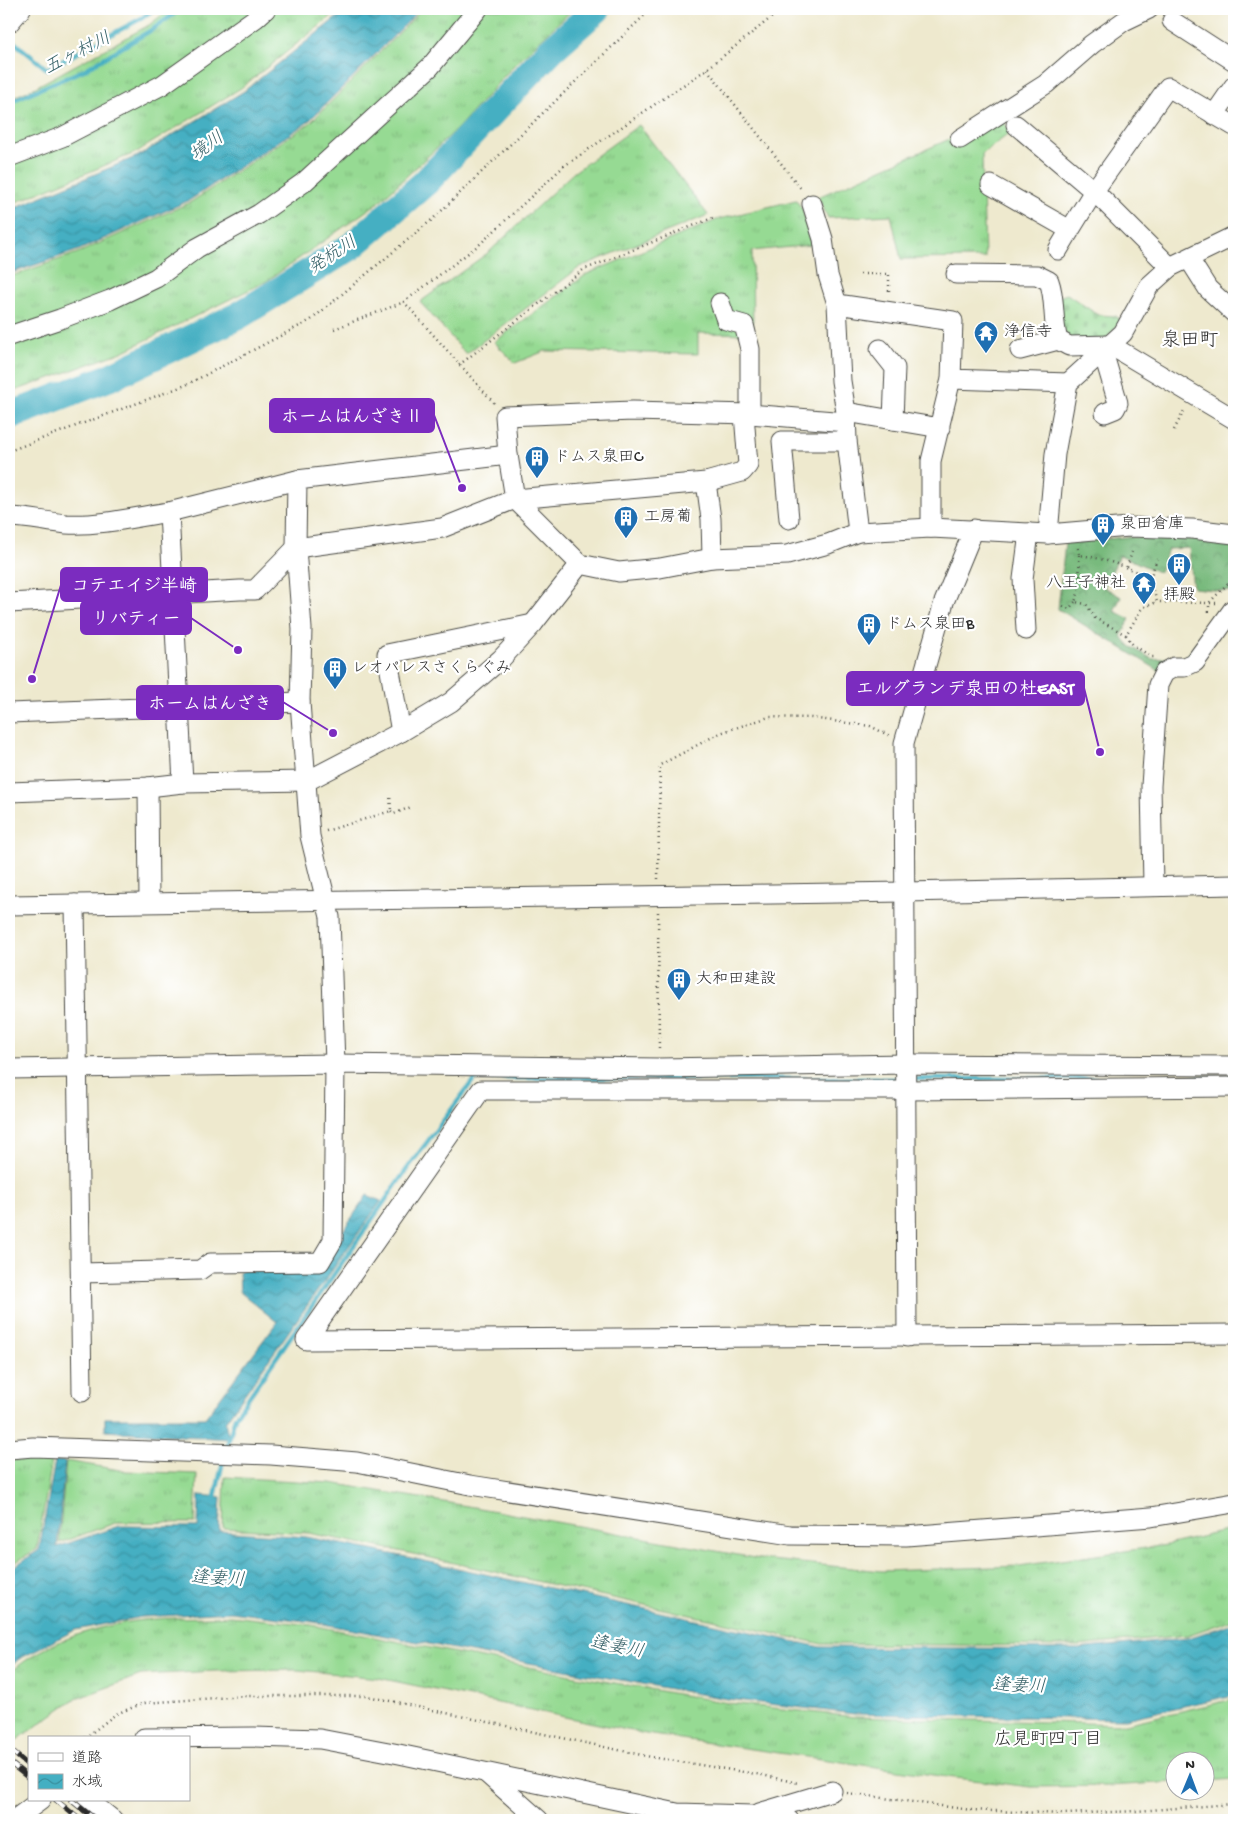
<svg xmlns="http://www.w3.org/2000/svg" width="1243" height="1829" viewBox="0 0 1243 1829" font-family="'Gochi Hand','Klee One',sans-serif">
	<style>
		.grass { fill: url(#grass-tufts); stroke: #60825f }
		.forest { fill: url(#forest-crowns); stroke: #527254 }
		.cemetery { fill: url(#cemetery-stones); stroke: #60825f }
		.water { fill: url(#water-waves); stroke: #386d76 }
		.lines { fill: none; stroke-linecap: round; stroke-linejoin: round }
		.stream { stroke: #44afc2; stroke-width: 4.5 }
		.river { stroke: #44afc2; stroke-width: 28 }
		.minor-casing { stroke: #484843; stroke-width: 21 }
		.path { stroke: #484843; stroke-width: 2.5; stroke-dasharray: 1 4; stroke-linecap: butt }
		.minor { stroke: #fff; stroke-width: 19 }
		.rail-casing { stroke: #2b2b2b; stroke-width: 5.5 }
		.rail { stroke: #fff; stroke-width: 4; stroke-dasharray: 11; stroke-linecap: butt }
		.labels { text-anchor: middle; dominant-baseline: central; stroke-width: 4.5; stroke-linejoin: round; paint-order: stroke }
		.poi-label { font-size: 16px; fill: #2b2b2b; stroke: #fff; text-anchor: start }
		.water-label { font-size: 18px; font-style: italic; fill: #356067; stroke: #fff }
		.neighbourhood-label { font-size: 18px; fill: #2b2b2b; stroke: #fff }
		.quarter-label { font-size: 19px; fill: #2b2b2b; stroke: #fff }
		.leader { fill: none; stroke: #7b2cbf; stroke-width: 2 }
		.callout-dot { fill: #7b2cbf; stroke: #fff; stroke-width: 2 }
		.callout { fill: #7b2cbf; stroke: #7b2cbf; stroke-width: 2 }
		.callout-label { font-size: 18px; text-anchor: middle; font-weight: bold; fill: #fff }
	</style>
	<defs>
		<pattern id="grass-tufts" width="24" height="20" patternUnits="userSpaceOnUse" patternTransform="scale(1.25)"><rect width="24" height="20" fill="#96da93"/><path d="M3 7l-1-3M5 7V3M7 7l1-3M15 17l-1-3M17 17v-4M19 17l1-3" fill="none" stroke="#81bb7f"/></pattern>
		<pattern id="forest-crowns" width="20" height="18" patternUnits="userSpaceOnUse" patternTransform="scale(1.25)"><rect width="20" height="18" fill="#78ba7d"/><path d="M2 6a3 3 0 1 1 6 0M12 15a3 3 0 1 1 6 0" fill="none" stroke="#639767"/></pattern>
		<pattern id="cemetery-stones" width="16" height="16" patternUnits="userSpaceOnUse" patternTransform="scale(1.25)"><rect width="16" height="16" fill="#96da93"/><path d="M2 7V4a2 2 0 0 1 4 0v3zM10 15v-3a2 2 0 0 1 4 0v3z" fill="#81bb7f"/></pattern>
		<pattern id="water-waves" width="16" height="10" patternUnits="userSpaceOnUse" patternTransform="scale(1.25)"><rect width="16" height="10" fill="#44afc2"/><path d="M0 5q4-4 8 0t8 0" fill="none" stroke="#398f9e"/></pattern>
	</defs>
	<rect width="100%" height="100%" fill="#fff"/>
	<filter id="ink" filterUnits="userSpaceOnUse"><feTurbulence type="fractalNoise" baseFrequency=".02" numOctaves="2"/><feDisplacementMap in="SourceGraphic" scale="10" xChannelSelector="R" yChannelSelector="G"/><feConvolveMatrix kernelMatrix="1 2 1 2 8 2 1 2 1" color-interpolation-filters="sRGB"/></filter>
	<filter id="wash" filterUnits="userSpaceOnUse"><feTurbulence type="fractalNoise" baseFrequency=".0096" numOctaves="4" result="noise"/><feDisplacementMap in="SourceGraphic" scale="20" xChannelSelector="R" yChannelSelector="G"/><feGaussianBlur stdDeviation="1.12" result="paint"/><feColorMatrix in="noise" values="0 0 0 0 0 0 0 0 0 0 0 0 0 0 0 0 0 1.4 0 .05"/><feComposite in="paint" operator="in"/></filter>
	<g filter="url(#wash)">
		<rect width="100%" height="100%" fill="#eee9ce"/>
		<g class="grass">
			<polygon points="170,9 341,9 241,88 135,153 9,205 9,99 30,90 149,25"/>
			<polygon points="421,9 573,9 514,65 457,129 379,202 267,281 122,352 9,393 9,277 80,252 191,202 310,123 410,22"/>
			<polygon points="996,109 1010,133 982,154 985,258 901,259 891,215 828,218 818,197 952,138"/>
			<polygon points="639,125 708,215 580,267 466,354 420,302 489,252 573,173"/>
			<polygon points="796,200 803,210 811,245 752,251 753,334 698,333 698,354 545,351 515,363 494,342 587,274 719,219"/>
			<polygon points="9,1460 52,1461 37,1549 9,1566"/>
			<polygon points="66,1461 126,1471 197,1474 195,1523 118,1522 59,1543"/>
			<polygon points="225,1477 331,1483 479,1508 760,1559 882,1571 1019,1566 1167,1545 1234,1529 1234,1619 1188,1635 1078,1646 822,1644 404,1552 308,1533 223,1528"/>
			<path d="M231,1616L311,1625L581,1677L728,1703L855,1717L1125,1724L1234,1699V1779L1206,1781V1762H1176L1175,1782L1109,1786L1031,1787L947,1777L646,1734L379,1678L298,1670L215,1671L141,1675L73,1700L14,1742L9,1737V1674C43,1642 96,1626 142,1620C171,1617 202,1618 231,1616Z"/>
		</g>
		<polygon class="forest" points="1126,537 1190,539 1234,545 1234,592 1193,588 1189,548 1168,549 1160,573 1120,555 1104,587 1121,597 1114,611 1130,619 1121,636 1130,646 1152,659 1186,657 1211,624 1187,662 1158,670 1058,609 1065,543"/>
		<polygon class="cemetery" points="1067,294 1098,315 1116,316 1121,321 1105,340 1070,339 1061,326 1059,297"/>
		<g class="water">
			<polygon points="346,9 418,9 409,21 308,122 190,200 79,250 9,274 9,210 138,156 244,91 341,14"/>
			<polygon points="367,1195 381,1201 225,1422 229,1439 105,1431 105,1418 205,1418 277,1322 240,1292 239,1273 251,1262 324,1259"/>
			<polygon points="55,1461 65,1461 57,1547 119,1526 198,1527 199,1495 221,1497 219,1531 306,1537 402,1556 820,1647 1078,1649 1188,1638 1234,1623 1234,1695 1125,1719 854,1714 727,1699 581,1673 313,1622 231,1612 142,1617 75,1630 19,1659 9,1668 9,1570 39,1550"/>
		</g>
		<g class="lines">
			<g class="stream">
				<polyline points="9,38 47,69 142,18 154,9"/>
				<polyline points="9,102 84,70 153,29 181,9"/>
				<polyline points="911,1079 1234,1078"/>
				<polyline points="226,1450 235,1417 407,1169 475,1078 900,1079"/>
				<polyline points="214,1501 224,1457"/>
			</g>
			<polyline class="river" points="9,416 108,378 238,316 352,246 426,182 551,50 597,9"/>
		</g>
	</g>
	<g filter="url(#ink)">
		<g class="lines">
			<defs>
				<g id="minor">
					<polyline points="1172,21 1234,61"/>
					<polyline points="9,23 21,9"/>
					<polyline points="1214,115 1234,86"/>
					<polyline points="960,139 1046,84 1092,44 1124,21 1149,9"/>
					<polyline points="9,157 62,137 162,85 256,18 266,9"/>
					<polyline points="991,185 1070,230 1094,191 1016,125"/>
					<polyline points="1058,250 1070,230"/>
					<polyline points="1189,259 1208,289 1234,313"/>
					<polyline points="1170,267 1094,191 1168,87 1234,126"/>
					<path d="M956,274L1037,275L1049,281C1056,300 1052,321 1058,340L1069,346L1110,345L1234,419"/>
					<polyline points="720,303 726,320 744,325 750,349 750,414"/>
					<polyline points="837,304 953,321 951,379 1068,383"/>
					<polyline points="9,336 60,319 110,300 156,278 197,248 259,214 303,183 430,67 478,9"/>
					<polyline points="880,349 895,368 893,420"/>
					<polyline points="1020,350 1058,340"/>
					<polyline points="1103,352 1118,403 1115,409 1105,413"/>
					<polyline points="846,412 940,428"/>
					<polyline points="706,482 711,519 712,558"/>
					<polyline points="515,499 580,564 619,572 660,568 712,558 787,555 828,544 858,532 847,441 846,412 841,381 837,304 828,275 823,239 812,204"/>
					<polyline points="515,499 706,482 742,472 748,465 744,414"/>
					<path d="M9,517C28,517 46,522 66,524C99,526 136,517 169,512"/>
					<polyline points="789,519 782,441 847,441"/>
					<polyline points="931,528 931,461 951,379"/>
					<polyline points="858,532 931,528 1048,534 1129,527 1192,529 1234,534"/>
					<polyline points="1048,534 1055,454 1068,383 1123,333 1149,286 1170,267 1234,236"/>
					<polyline points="9,603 240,590 255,590 296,548 442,528 515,499 508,455 505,416 633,411 750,414 846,422"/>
					<polyline points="1026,630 1023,579 1029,533"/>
					<polyline points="9,713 300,702"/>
					<polyline points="401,732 387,654 533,624"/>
					<polyline points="183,783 169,512 297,480"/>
					<polyline points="148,787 149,902"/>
					<polyline points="9,792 148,787 183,783 307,781 401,732 451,702 501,659 533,624 580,564"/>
					<polyline points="1153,885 1151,786 1158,685 1164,673 1174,667 1184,667 1195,662 1234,608"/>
					<polyline points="75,904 82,1392"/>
					<polyline points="9,905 905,892 1234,885"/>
					<polyline points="9,1069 335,1064 659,1068 906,1064 1234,1066"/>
					<polyline points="1234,1087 906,1090 481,1090 306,1340 1234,1334"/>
					<polyline points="81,1273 200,1270 210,1263 320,1262 333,1240 335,1064 330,917 310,836 300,702 302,629 296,548 297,480 508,455"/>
					<polyline points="907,1337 904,743 944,602 974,529"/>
					<polyline points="9,1449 33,1447 271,1455 357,1462 470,1485 790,1535 906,1536 1151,1517 1234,1503"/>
					<polyline points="144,1738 254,1737 320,1739 399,1754 677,1813 753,1815 789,1820"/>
					<polyline points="486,1773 539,1820"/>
					<polyline points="88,1800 113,1820"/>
					<polyline points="759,1813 832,1791"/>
					<polyline points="14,1820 41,1800"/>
				</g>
			</defs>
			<use href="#minor" class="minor-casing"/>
			<g class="path">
				<polyline points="707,69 802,190"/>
				<polyline points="860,274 889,274 889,294"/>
				<polyline points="334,329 404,302"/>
				<polyline points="459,365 583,270 715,217"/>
				<polyline points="494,403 404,302 480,244 564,166 707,69 782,9"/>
				<polyline points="1174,430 1185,409"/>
				<polyline points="9,451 186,385 311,320 434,218 651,9"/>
				<path d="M1078,548L1079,555C1104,558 1127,567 1150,578L1157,602L1209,603L1234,577"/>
				<polyline points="1079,555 1080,588 1075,602 1086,604 1095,618 1126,635 1142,608 1157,602"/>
				<polyline points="1127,567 1132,552"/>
				<polyline points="1150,578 1157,559"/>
				<polyline points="1063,606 1069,609 1075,602"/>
				<polyline points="1209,612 1209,603 1217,603"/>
				<polyline points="1126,635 1133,645 1152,657 1156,657"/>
				<polyline points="391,811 394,814 411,807"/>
				<polyline points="326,831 391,811 390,795"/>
				<polyline points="658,879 660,765 720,733 769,717 811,718 870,726 890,736"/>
				<polyline points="658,912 659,1051"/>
				<polyline points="85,1738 116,1714 144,1703 244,1696 367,1696 651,1757 762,1775 798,1783"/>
				<polyline points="847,1793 971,1810 1063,1814 1136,1811 1234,1804"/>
			</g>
			<use href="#minor" class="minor"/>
			<defs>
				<g id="rail">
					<polyline points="9,1749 29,1766"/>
					<polyline points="9,1762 29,1778"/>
					<polyline points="56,1800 80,1820"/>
					<polyline points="71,1800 96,1820"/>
				</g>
			</defs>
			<use href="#rail" class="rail-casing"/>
			<use href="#rail" class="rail"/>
		</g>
	</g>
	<defs>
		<symbol id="temple-pin" viewBox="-11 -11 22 30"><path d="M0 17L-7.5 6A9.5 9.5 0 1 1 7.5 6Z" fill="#1f6fb2" stroke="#fff"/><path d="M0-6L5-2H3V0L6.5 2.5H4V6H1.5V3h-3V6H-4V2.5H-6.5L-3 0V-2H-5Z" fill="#fff"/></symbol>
		<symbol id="building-pin" viewBox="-11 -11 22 30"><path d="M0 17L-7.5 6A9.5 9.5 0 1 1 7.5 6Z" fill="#1f6fb2" stroke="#fff"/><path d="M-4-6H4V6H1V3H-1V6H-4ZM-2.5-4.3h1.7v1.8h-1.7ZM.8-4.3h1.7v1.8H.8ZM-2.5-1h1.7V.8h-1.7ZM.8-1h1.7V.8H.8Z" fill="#fff"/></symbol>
	</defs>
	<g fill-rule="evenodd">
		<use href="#temple-pin" x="972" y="319" width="28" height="38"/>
		<use href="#building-pin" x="523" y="444" width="28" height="38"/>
		<use href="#building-pin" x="612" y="504" width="28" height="38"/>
		<use href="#building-pin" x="1089" y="511" width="28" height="38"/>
		<use href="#building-pin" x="1165" y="551" width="28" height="38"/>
		<use href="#temple-pin" x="1130" y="570" width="28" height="38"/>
		<use href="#building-pin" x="855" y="611" width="28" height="38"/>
		<use href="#building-pin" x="321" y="655" width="28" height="38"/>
		<use href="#building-pin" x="665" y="966" width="28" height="38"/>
	</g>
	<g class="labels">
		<g class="poi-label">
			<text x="1004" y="333">浄信寺</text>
			<text x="554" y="458">ドムス泉田C</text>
			<text x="644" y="518">工房葡</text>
			<text x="1120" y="525">泉田倉庫</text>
			<text x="1126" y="584" text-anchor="end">八王子神社</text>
			<text x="1179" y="596" text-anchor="middle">拝殿</text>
			<text x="886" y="625">ドムス泉田B</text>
			<text x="352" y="669">レオパレスさくらぐみ</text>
			<text x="696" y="980">大和田建設</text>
		</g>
		<g class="water-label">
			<text transform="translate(78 54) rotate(-27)">五ヶ村川</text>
			<text transform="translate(208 147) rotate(-36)">境川</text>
			<text transform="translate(333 256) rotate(-33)">発杭川</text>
			<text transform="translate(218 1580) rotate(3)">逢妻川</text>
			<text transform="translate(617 1648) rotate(11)">逢妻川</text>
			<text transform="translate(1019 1687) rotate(2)">逢妻川</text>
		</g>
		<g class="neighbourhood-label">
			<text x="1048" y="1740">広見町四丁目</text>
		</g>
		<g class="quarter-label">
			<text x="1190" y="341">泉田町</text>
		</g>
	</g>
	<path class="leader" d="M462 488L434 415M32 679L61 585M238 650L191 618M1100 752L1084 688M333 733L283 702"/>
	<g class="callout-dot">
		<circle cx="462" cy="488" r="5"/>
		<circle cx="32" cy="679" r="5"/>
		<circle cx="238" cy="650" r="5"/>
		<circle cx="1100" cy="752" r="5"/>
		<circle cx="333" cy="733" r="5"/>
	</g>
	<g class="callout">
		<rect x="270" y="399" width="164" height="33" rx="5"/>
		<rect x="61" y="568" width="146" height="33" rx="5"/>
		<rect x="81" y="601" width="110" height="33" rx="5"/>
		<rect x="847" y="672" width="237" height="33" rx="5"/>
		<rect x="137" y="686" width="146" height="33" rx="5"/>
	</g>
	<g class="callout-label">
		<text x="352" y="422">ホームはんざきⅡ</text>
		<text x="134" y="591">コテエイジ半崎</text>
		<text x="136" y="624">リバティー</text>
		<text x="965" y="694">エルグランデ泉田の杜EAST</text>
		<text x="210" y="709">ホームはんざき</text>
	</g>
	<rect width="1243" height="1829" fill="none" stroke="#fff" stroke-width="30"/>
	<rect x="28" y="1736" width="162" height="65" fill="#ffffff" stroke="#aaaaaa"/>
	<rect x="38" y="1753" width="25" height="8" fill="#ffffff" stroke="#aaaaaa"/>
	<text x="72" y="1762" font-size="15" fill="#2b2b2b">道路</text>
	<rect x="38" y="1774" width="25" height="15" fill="url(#water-waves)" stroke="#aaaaaa"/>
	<text x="72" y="1786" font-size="15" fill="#2b2b2b">水域</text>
	<g transform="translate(1190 1776) rotate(1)"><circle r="24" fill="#ffffff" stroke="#aaaaaa"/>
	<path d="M0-4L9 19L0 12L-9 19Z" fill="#1f6fb2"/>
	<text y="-8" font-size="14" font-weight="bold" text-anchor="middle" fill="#2b2b2b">N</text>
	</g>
</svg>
